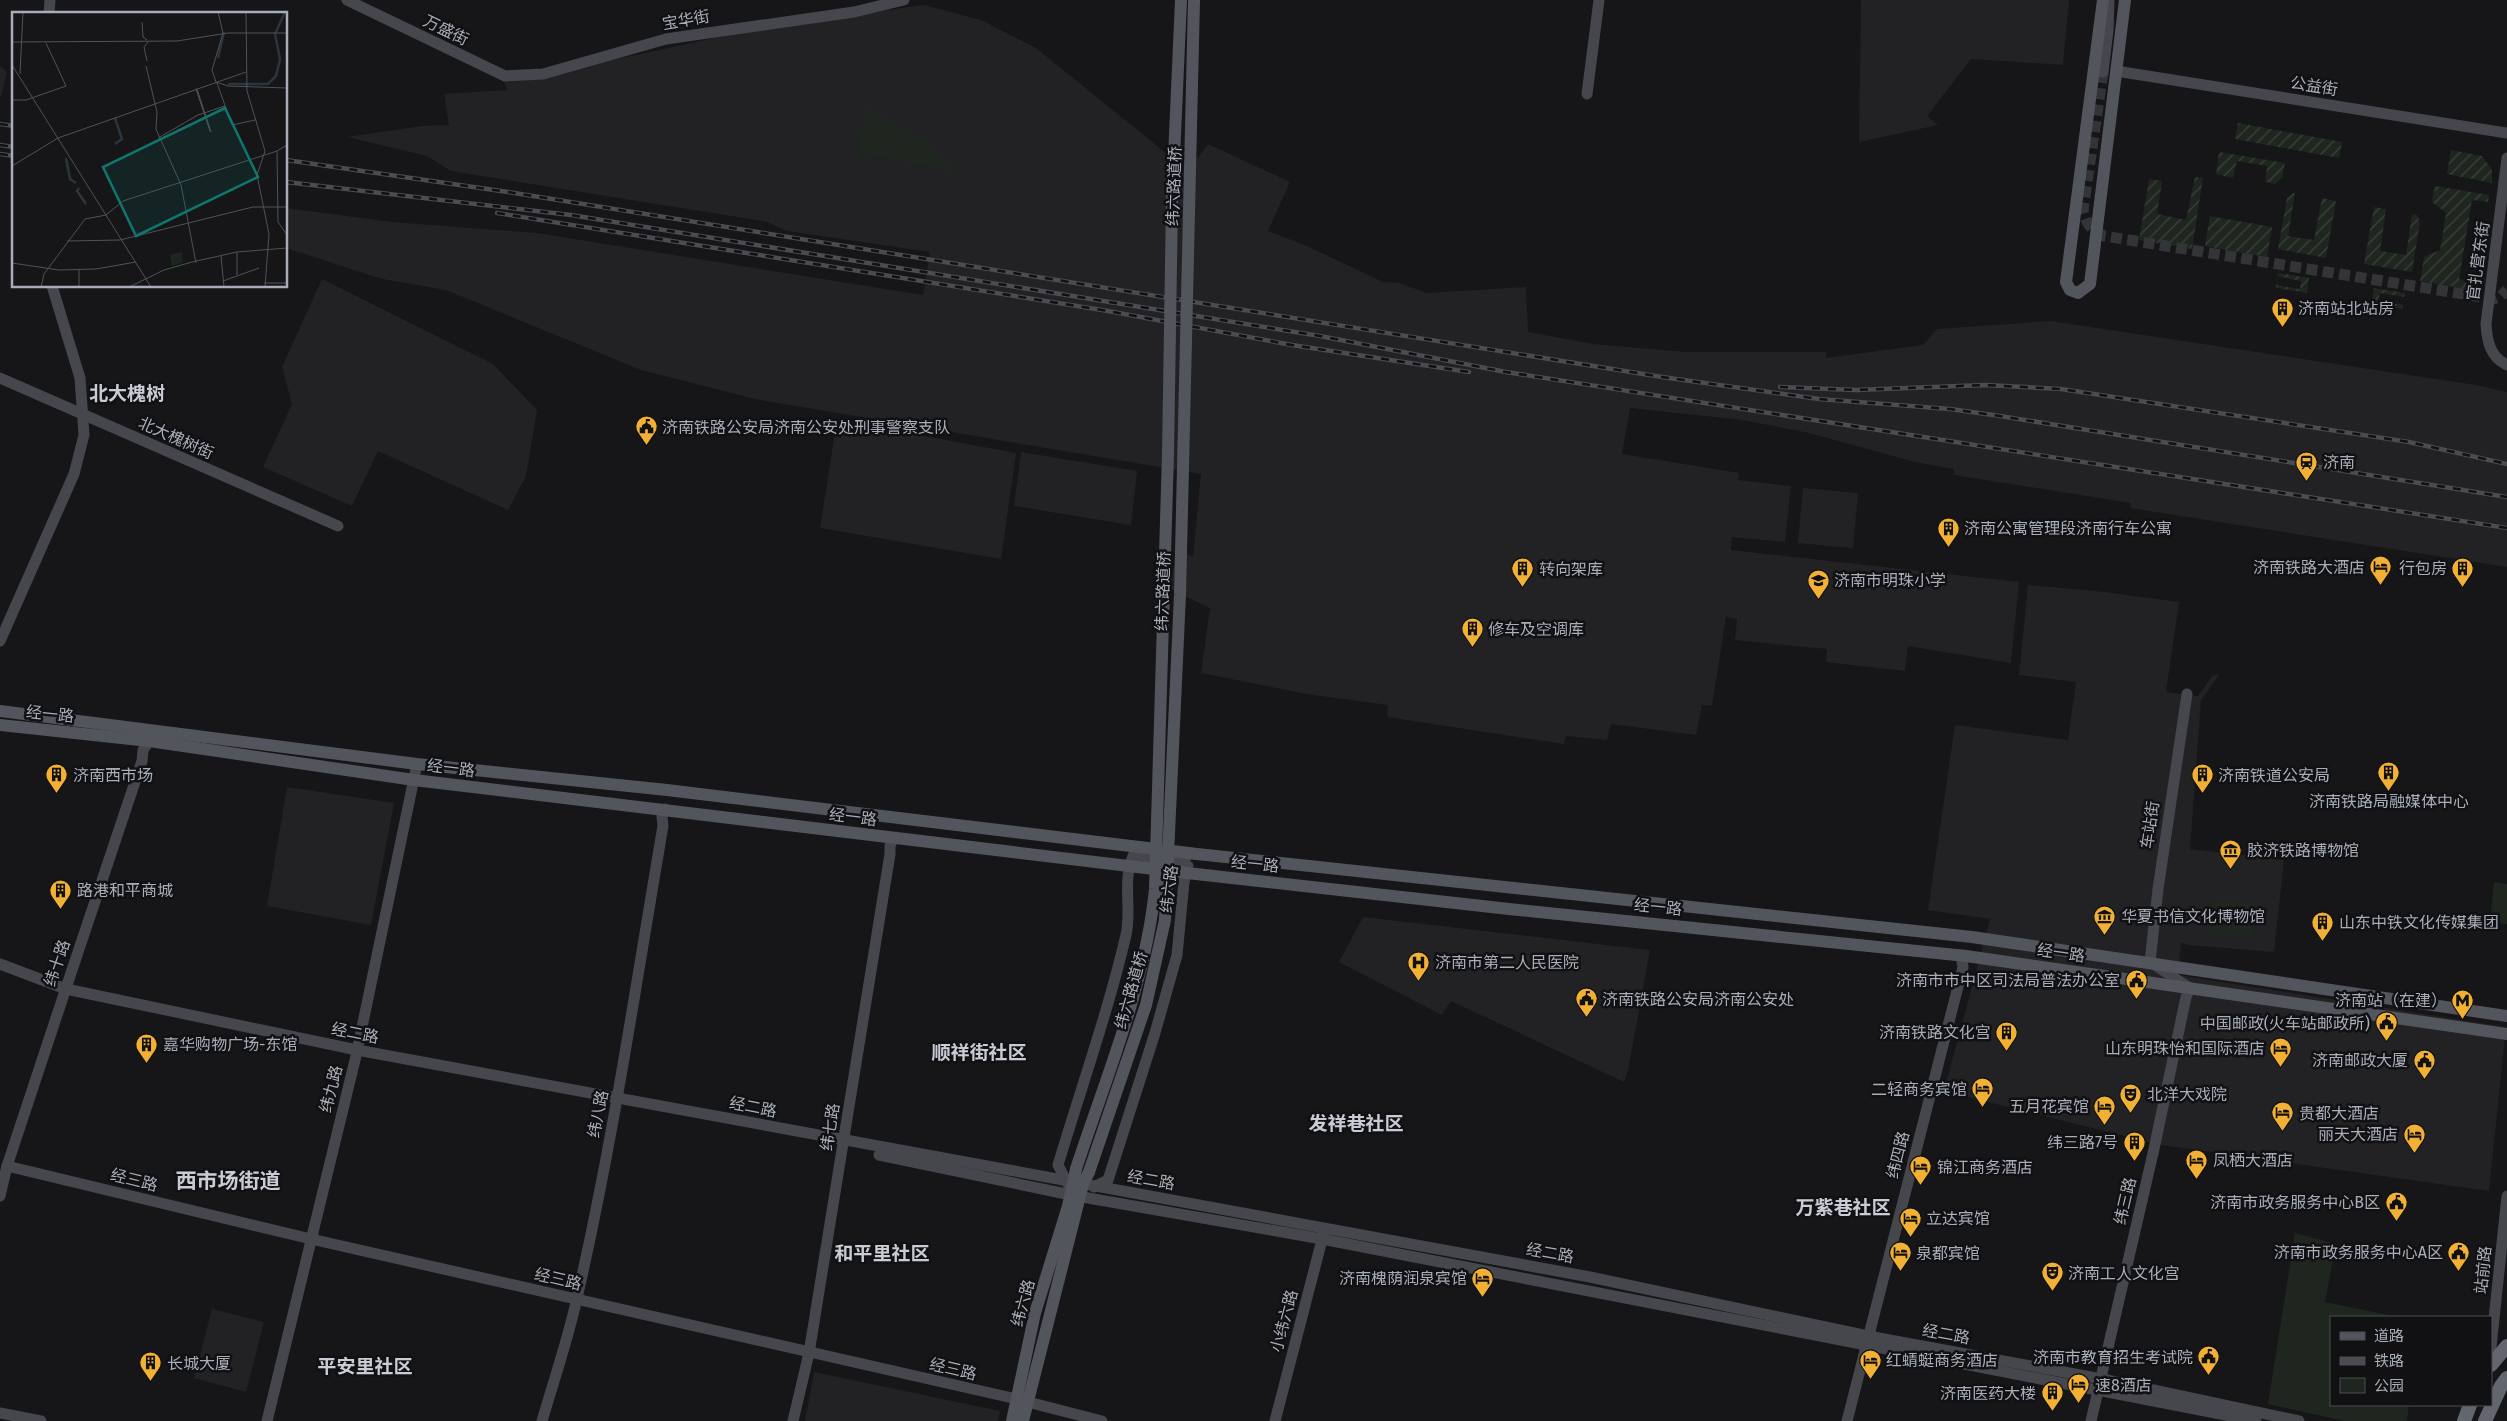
<svg xmlns="http://www.w3.org/2000/svg" width="2507" height="1421" viewBox="0 0 2507 1421" font-family="'Fira Sans','Noto Sans SC',sans-serif">
	<style>
		.built { fill: #222225 }
		.green { fill: #1e261f }
		.garden { fill: url(#garden-furrows) }
		.lines { fill: none; stroke-linecap: round; stroke-linejoin: round }
		.secondary-tunnel { stroke: #333438; stroke-width: 11; stroke-dasharray: 11 5.5; stroke-linecap: butt }
		.secondary { stroke: #45474d; stroke-width: 11 }
		.primary { stroke: #53555c; stroke-width: 12 }
		.highway { stroke: #63666e; stroke-width: 14 }
		.rail-casing { stroke: #4a4c52; stroke-width: 4.5 }
		.rail { stroke: #111113; stroke-width: 2.5; stroke-dasharray: 8; stroke-linecap: butt }
		.primary-bridge { stroke: #53555c; stroke-width: 12 }
		.labels { text-anchor: middle; dominant-baseline: central; stroke-width: 5; stroke-linejoin: round; paint-order: stroke }
		.street-label { font-size: 16px; fill: #a8adb8; stroke: #111113 }
		.poi-label { font-size: 16px; fill: #a8adb8; stroke: #111113; text-anchor: start }
		.quarter-label { font-size: 19px; font-weight: bold; fill: #c9ccd4; stroke: #111113 }
		.district-label { font-size: 21px; font-weight: bold; fill: #c9ccd4; stroke: #111113 }
		.inset-river { fill: none; stroke: #2c353c; stroke-width: 2.5 }
		.inset-road { fill: none; stroke: #505258; stroke-width: 1 }
		.view { fill: #0f766e; fill-opacity: 0.15; stroke: #0f766e; stroke-width: 2.5 }
		.inset-edge { fill: none; stroke: #a8adb8; stroke-width: 2.5 }
	</style>
	<defs>
		<pattern id="garden-furrows" width="10" height="10" patternUnits="userSpaceOnUse" patternTransform="scale(1.25)"><rect width="10" height="10" fill="#1e261f"/><path d="M-1 1l2-2M0 10L10 0M9 11l2-2" fill="none" stroke="#3c433d"/></pattern>
	</defs>
	<rect width="100%" height="100%" fill="#161618"/>
	<g class="built">
		<polygon points="1861,0 2069,0 2063,65 1971,59 1927,116 1938,125 1859,142"/>
		<polygon points="924,5 981,20 1036,48 1188,171 1208,144 1290,182 1268,231 1307,246 1383,282 1399,283 1427,293 1526,287 1528,332 1593,344 1687,352 1826,352 1826,358 1923,345 1937,329 2051,321 2476,385 2507,392 2507,567 2130,508 2131,503 1954,475 1954,469 1915,462 1809,433 1743,420 1630,408 1622,454 1739,473 1738,480 1791,486 1785,542 1732,537 1731,550 2019,582 2011,663 1908,646 1905,671 1826,662 1827,649 1735,640 1737,619 1726,617 1712,706 1702,705 1696,735 1611,724 1607,740 1566,736 1564,744 1387,717 1388,705 1306,694 1201,673 1210,608 1165,587 1181,551 1193,557 1201,474 755,399 641,370 446,290 382,279 286,248 286,208 392,222 537,233 923,295 930,252 787,231 768,222 451,171 427,156 347,137 422,126 449,125 444,94 507,90 504,81 646,53 763,27"/>
		<polygon points="0,66 7,72 1,97 0,96"/>
		<polygon points="322,279 493,364 537,410 526,476 508,510 378,451 352,506 263,467 292,404 282,367"/>
		<polygon points="837,420 1016,453 1001,559 820,528"/>
		<polygon points="1021,452 1137,471 1131,525 1014,506"/>
		<polygon points="1803,488 1858,493 1853,548 1798,543"/>
		<polygon points="2028,585 2105,592 2179,602 2166,692 2198,696 2213,675 2219,675 2201,700 2190,849 2284,860 2274,952 2188,945 2181,942 2178,975 2506,1027 2489,1191 2161,1145 1944,1091 1990,919 1928,910 1955,725 2068,740 2076,682 2019,675"/>
		<polygon points="287,787 394,803 371,925 267,906"/>
		<polygon points="1363,917 1650,950 1628,1070 1624,1082 1451,1001 1442,1015 1339,962"/>
		<polygon points="212,1309 264,1322 246,1392 194,1378"/>
		<polygon points="814,1372 1000,1411 998,1421 805,1421"/>
	</g>
	<g class="green">
		<path d="M867,108C892,122 939,148 954,172L857,152Z"/>
		<polygon points="2494,882 2507,884 2507,924 2490,922"/>
		<polygon points="2214,901 2254,904 2253,937 2212,934"/>
		<polygon points="2295,1233 2336,1244 2325,1302 2398,1317 2331,1317 2331,1405 2409,1405 2407,1421 2345,1421 2268,1404"/>
	</g>
	<g class="garden">
		<polygon points="2238,123 2342,142 2339,158 2235,139"/>
		<polygon points="2451,150 2482,156 2492,170 2492,183 2447,174"/>
		<polygon points="2219,152 2285,163 2282,178 2275,184 2265,182 2267,166 2237,161 2233,178 2216,174"/>
		<polygon points="2195,177 2203,178 2192,249 2139,240 2149,179 2162,181 2157,214 2186,220"/>
		<polygon points="2435,186 2489,195 2488,202 2472,200 2459,279 2473,283 2472,290 2420,281 2424,257 2440,250 2446,213 2432,202"/>
		<polygon points="2293,193 2295,193 2288,236 2314,240 2322,198 2336,201 2326,258 2278,249 2287,198"/>
		<polygon points="2374,207 2386,209 2380,251 2406,255 2412,214 2417,215 2420,222 2412,272 2364,264"/>
		<polygon points="2210,216 2272,227 2267,257 2205,246"/>
		<polygon points="2278,273 2309,278 2307,293 2276,288 2276,285 2300,289 2301,281 2277,276"/>
		<polygon points="2374,288 2405,293 2404,297 2380,293 2378,301 2403,305 2403,309 2371,304"/>
	</g>
	<g class="lines">
		<path class="secondary-tunnel" d="M2103,72L2083,210C2087,225 2090,229 2104,236L2494,299L2501,296L2507,290"/>
		<g class="secondary">
			<polyline points="347,0 505,76 543,74 666,39 854,12 904,0"/>
			<polyline points="49,14 50,0"/>
			<polyline points="2116,71 2507,133"/>
			<polyline points="2103,72 2108,30 2109,0"/>
			<polyline points="1587,94 1599,0"/>
			<path d="M2507,158L2486,324C2487,341 2490,357 2507,365"/>
			<polyline points="0,378 338,526"/>
			<polyline points="0,641 74,474 84,435 80,378 52,286"/>
			<polyline points="0,964 66,989 357,1050 1590,1277 1868,1336 2102,1379 2299,1421"/>
			<polyline points="879,1155 1071,1195 1322,1239 2256,1421"/>
			<polyline points="7,1166 311,1239 1008,1397 1102,1421"/>
			<path d="M1069,1186L1058,1165C1081,1088 1108,1012 1126,935C1132,909 1122,881 1133,856L1183,862L1189,853"/>
			<polyline points="1094,1187 1108,1180 1155,1033 1177,955 1184,882 1188,866"/>
			<polyline points="0,1196 7,1166 64,994 142,761 143,750 149,741"/>
			<polyline points="2491,1347 2507,1196"/>
			<polyline points="0,1413 41,1421"/>
			<polyline points="267,1421 356,1056 417,764"/>
			<path d="M542,1421C554,1380 568,1339 577,1298C613,1142 636,983 663,826L662,817L665,809"/>
			<polyline points="793,1421 809,1353 890,854 890,846 893,838"/>
			<polyline points="1275,1421 1324,1232"/>
			<polyline points="1847,1421 1963,967 1962,961 1966,956"/>
			<polyline points="2091,1421 2154,1149 2186,997 2190,988 2150,962 2158,889 2187,694"/>
		</g>
		<g class="primary">
			<polyline points="2103,0 2066,282 2070,290 2078,293 2090,284 2125,0"/>
			<polyline points="0,711 417,764 667,790 1197,854 1972,937 2507,1016"/>
			<polyline points="0,725 149,741 414,780 1187,873 1509,909 1966,956 2507,1034"/>
			<polyline points="1012,1421 1035,1313 1068,1206 1076,1169"/>
			<polyline points="1023,1421 1083,1184 1089,1172"/>
		</g>
		<g class="highway">
			<polyline points="2491,1365 2507,1346"/>
			<polyline points="2464,1421 2470,1405"/>
			<polyline points="2485,1421 2501,1386 2507,1378"/>
		</g>
		<defs>
			<g id="rail">
				<polyline points="0,124 14,126"/>
				<polyline points="0,145 14,147"/>
				<polyline points="0,154 14,156"/>
				<polyline points="286,160 508,192 1662,377 1819,399 1950,409 2000,416 2507,497"/>
				<polyline points="286,182 571,215 1320,336 1506,372 2507,528"/>
				<polyline points="497,213 1108,311 1292,345 1469,372"/>
				<polyline points="1780,387 1856,390 1985,385 2061,389 2409,442 2507,464"/>
			</g>
		</defs>
		<use href="#rail" class="rail-casing"/>
		<use href="#rail" class="rail"/>
		<g class="primary-bridge">
			<path d="M1076,1169C1106,1077 1145,986 1155,889L1168,454L1172,202L1181,0"/>
			<polyline points="1089,1172 1146,1005 1165,920 1180,595 1194,0"/>
		</g>
	</g>
	<defs>
		<symbol id="building-pin" viewBox="-11 -11 22 30"><path d="M0 17L-7.5 6A9.5 9.5 0 1 1 7.5 6Z" fill="#f2b134" stroke="#111113"/><path d="M-4-6H4V6H1V3H-1V6H-4ZM-2.5-4.3h1.7v1.8h-1.7ZM.8-4.3h1.7v1.8H.8ZM-2.5-1h1.7V.8h-1.7ZM.8-1h1.7V.8H.8Z" fill="#111"/></symbol>
		<symbol id="civic-pin" viewBox="-11 -11 22 30"><path d="M0 17L-7.5 6A9.5 9.5 0 1 1 7.5 6Z" fill="#f2b134" stroke="#111113"/><path d="M-.6-6.5H3V-4.5H.6V-3L4-1V1h2V6H-6V1h2V-1L-.6-3ZM-1.2 2.5V6h2.4V2.5Z" fill="#111"/></symbol>
		<symbol id="station-pin" viewBox="-11 -11 22 30"><path d="M0 17L-7.5 6A9.5 9.5 0 1 1 7.5 6Z" fill="#f2b134" stroke="#111113"/><path d="M-3-6H3Q5-6 5-4V2Q5 4 3 4L4.5 6H3L1.5 4h-3L-3 6H-4.5L-3 4Q-5 4-5 2V-4Q-5-6-3-6ZM-3.5-4v3h7v-3ZM-3.5 1v1.5H-2V1ZM2 1v1.5H3.5V1Z" fill="#111"/></symbol>
		<symbol id="hotel-pin" viewBox="-11 -11 22 30"><path d="M0 17L-7.5 6A9.5 9.5 0 1 1 7.5 6Z" fill="#f2b134" stroke="#111113"/><path d="M-6-4.5h1.5V1H6V5H4.5V3h-9V5H-6ZM-4 0a1.8 1.8 0 1 1 3.6 0ZM.5 0V-2.5h3Q6-2.5 6 0Z" fill="#111"/></symbol>
		<symbol id="school-pin" viewBox="-11 -11 22 30"><path d="M0 17L-7.5 6A9.5 9.5 0 1 1 7.5 6Z" fill="#f2b134" stroke="#111113"/><path d="M0-5L7-2L0 1L-7-2ZM-4 1L0 2.5L4 1V4Q0 6-4 4Z" fill="#111"/></symbol>
		<symbol id="museum-pin" viewBox="-11 -11 22 30"><path d="M0 17L-7.5 6A9.5 9.5 0 1 1 7.5 6Z" fill="#f2b134" stroke="#111113"/><path d="M0-6L6-3V-2H-6V-3ZM-5-1h2V3h-2ZM-1-1h2V3h-2ZM3-1h2V3H3ZM-6 4H6V6H-6Z" fill="#111"/></symbol>
		<symbol id="hospital-pin" viewBox="-11 -11 22 30"><path d="M0 17L-7.5 6A9.5 9.5 0 1 1 7.5 6Z" fill="#f2b134" stroke="#111113"/><path d="M-5-5h3v3.5h4V-5h3V5h-3V1.5h-4V5h-3Z" fill="#111"/></symbol>
		<symbol id="metro-pin" viewBox="-11 -11 22 30"><path d="M0 17L-7.5 6A9.5 9.5 0 1 1 7.5 6Z" fill="#f2b134" stroke="#111113"/><path d="M-5.5 5V-5H-3L0 0L3-5H5.5V5H3V-.5L0 4L-3-.5V5Z" fill="#111"/></symbol>
		<symbol id="theatre-pin" viewBox="-11 -11 22 30"><path d="M0 17L-7.5 6A9.5 9.5 0 1 1 7.5 6Z" fill="#f2b134" stroke="#111113"/><path d="M-5-5.5Q0-4 5-5.5V0Q5 5 0 6Q-5 5-5 0ZM-3.3-2.5H-1v1.5H-3.3ZM1-2.5H3.3v1.5H1ZM-2.8 1Q0 5.5 2.8 1Z" fill="#111"/></symbol>
	</defs>
	<g fill-rule="evenodd">
		<use href="#building-pin" x="2270" y="296" width="25" height="34"/>
		<use href="#civic-pin" x="634" y="414" width="25" height="34"/>
		<use href="#station-pin" x="2294" y="450" width="25" height="34"/>
		<use href="#building-pin" x="1936" y="516" width="25" height="34"/>
		<use href="#hotel-pin" x="2368" y="554" width="25" height="34"/>
		<use href="#building-pin" x="2450" y="556" width="25" height="34"/>
		<use href="#building-pin" x="1510" y="556" width="25" height="34"/>
		<use href="#school-pin" x="1806" y="568" width="25" height="34"/>
		<use href="#building-pin" x="1460" y="616" width="25" height="34"/>
		<use href="#building-pin" x="2376" y="760" width="25" height="34"/>
		<use href="#building-pin" x="44" y="762" width="25" height="34"/>
		<use href="#building-pin" x="2190" y="762" width="25" height="34"/>
		<use href="#museum-pin" x="2218" y="838" width="25" height="34"/>
		<use href="#building-pin" x="48" y="878" width="25" height="34"/>
		<use href="#museum-pin" x="2092" y="904" width="25" height="34"/>
		<use href="#building-pin" x="2310" y="910" width="25" height="34"/>
		<use href="#hospital-pin" x="1406" y="950" width="25" height="34"/>
		<use href="#civic-pin" x="2124" y="968" width="25" height="34"/>
		<use href="#civic-pin" x="1574" y="986" width="25" height="34"/>
		<use href="#metro-pin" x="2450" y="988" width="25" height="34"/>
		<use href="#civic-pin" x="2374" y="1010" width="25" height="34"/>
		<use href="#building-pin" x="1994" y="1020" width="25" height="34"/>
		<use href="#building-pin" x="134" y="1032" width="25" height="34"/>
		<use href="#hotel-pin" x="2268" y="1036" width="25" height="34"/>
		<use href="#civic-pin" x="2412" y="1048" width="25" height="34"/>
		<use href="#hotel-pin" x="1970" y="1076" width="25" height="34"/>
		<use href="#theatre-pin" x="2118" y="1082" width="25" height="34"/>
		<use href="#hotel-pin" x="2092" y="1094" width="25" height="34"/>
		<use href="#hotel-pin" x="2270" y="1100" width="25" height="34"/>
		<use href="#hotel-pin" x="2402" y="1122" width="25" height="34"/>
		<use href="#building-pin" x="2122" y="1130" width="25" height="34"/>
		<use href="#hotel-pin" x="2184" y="1148" width="25" height="34"/>
		<use href="#hotel-pin" x="1908" y="1154" width="25" height="34"/>
		<use href="#civic-pin" x="2384" y="1190" width="25" height="34"/>
		<use href="#hotel-pin" x="1898" y="1206" width="25" height="34"/>
		<use href="#civic-pin" x="2446" y="1240" width="25" height="34"/>
		<use href="#hotel-pin" x="1888" y="1240" width="25" height="34"/>
		<use href="#theatre-pin" x="2040" y="1260" width="25" height="34"/>
		<use href="#hotel-pin" x="1470" y="1266" width="25" height="34"/>
		<use href="#civic-pin" x="2196" y="1344" width="25" height="34"/>
		<use href="#hotel-pin" x="1858" y="1348" width="25" height="34"/>
		<use href="#building-pin" x="138" y="1350" width="25" height="34"/>
		<use href="#hotel-pin" x="2066" y="1372" width="25" height="34"/>
		<use href="#building-pin" x="2040" y="1380" width="25" height="34"/>
	</g>
	<g class="labels">
		<g class="street-label">
			<text transform="translate(686 20) rotate(-10)">宝华街</text>
			<text transform="translate(446 30) rotate(26)">万盛街</text>
			<text transform="translate(2314 86) rotate(9)">公益街</text>
			<text transform="translate(1174 186) rotate(-88)">纬六路道桥</text>
			<text transform="translate(2478 261) rotate(-82)">官扎营东街</text>
			<text transform="translate(176 438) rotate(24)">北大槐树街</text>
			<text transform="translate(1163 591) rotate(-88)">纬六路道桥</text>
			<text transform="translate(50 714) rotate(6)">经一路</text>
			<text transform="translate(451 768) rotate(7)">经一路</text>
			<text transform="translate(853 817) rotate(7)">经一路</text>
			<text transform="translate(2150 825) rotate(-82)">车站街</text>
			<text transform="translate(1255 864) rotate(6)">经一路</text>
			<text transform="translate(1169 889) rotate(-83)">纬六路</text>
			<text transform="translate(1658 907) rotate(6)">经一路</text>
			<text transform="translate(2061 953) rotate(8)">经一路</text>
			<text transform="translate(57 963) rotate(-71)">纬十路</text>
			<text transform="translate(1131 990) rotate(-74)">纬六路道桥</text>
			<text transform="translate(355 1033) rotate(11)">经二路</text>
			<text transform="translate(331 1089) rotate(-76)">纬九路</text>
			<text transform="translate(753 1107) rotate(11)">经二路</text>
			<text transform="translate(598 1114) rotate(-79)">纬八路</text>
			<text transform="translate(830 1127) rotate(-81)">纬七路</text>
			<text transform="translate(1898 1155) rotate(-76)">纬四路</text>
			<text transform="translate(134 1180) rotate(14)">经三路</text>
			<text transform="translate(1151 1180) rotate(10)">经二路</text>
			<text transform="translate(2125 1201) rotate(-77)">纬三路</text>
			<text transform="translate(1550 1253) rotate(10)">经二路</text>
			<text transform="translate(2483 1270) rotate(-84)">站前路</text>
			<text transform="translate(558 1279) rotate(13)">经三路</text>
			<text transform="translate(1023 1303) rotate(-75)">纬六路</text>
			<text transform="translate(1284 1321) rotate(-75)">小纬六路</text>
			<text transform="translate(1946 1334) rotate(10)">经二路</text>
			<text transform="translate(953 1369) rotate(13)">经三路</text>
		</g>
		<g class="poi-label">
			<text x="2298" y="308">济南站北站房</text>
			<text x="662" y="427">济南铁路公安局济南公安处刑事警察支队</text>
			<text x="2323" y="462">济南</text>
			<text x="1964" y="528">济南公寓管理段济南行车公寓</text>
			<text x="2365" y="567" text-anchor="end">济南铁路大酒店</text>
			<text x="2447" y="568" text-anchor="end">行包房</text>
			<text x="1539" y="569">转向架库</text>
			<text x="1834" y="580">济南市明珠小学</text>
			<text x="1488" y="629">修车及空调库</text>
			<text x="73" y="775">济南西市场</text>
			<text x="2218" y="775">济南铁道公安局</text>
			<text x="2389" y="801" text-anchor="middle">济南铁路局融媒体中心</text>
			<text x="2247" y="850">胶济铁路博物馆</text>
			<text x="77" y="890">路港和平商城</text>
			<text x="2121" y="916">华夏书信文化博物馆</text>
			<text x="2339" y="922">山东中铁文化传媒集团</text>
			<text x="1435" y="962">济南市第二人民医院</text>
			<text x="2120" y="980" text-anchor="end">济南市市中区司法局普法办公室</text>
			<text x="1602" y="999">济南铁路公安局济南公安处</text>
			<text x="2447" y="1000" text-anchor="end">济南站（在建）</text>
			<text x="2370" y="1023" text-anchor="end">中国邮政(火车站邮政所)</text>
			<text x="1991" y="1032" text-anchor="end">济南铁路文化宫</text>
			<text x="163" y="1044">嘉华购物广场-东馆</text>
			<text x="2265" y="1048" text-anchor="end">山东明珠怡和国际酒店</text>
			<text x="2408" y="1060" text-anchor="end">济南邮政大厦</text>
			<text x="1967" y="1089" text-anchor="end">二轻商务宾馆</text>
			<text x="2147" y="1094">北洋大戏院</text>
			<text x="2089" y="1106" text-anchor="end">五月花宾馆</text>
			<text x="2299" y="1113">贵都大酒店</text>
			<text x="2398" y="1134" text-anchor="end">丽天大酒店</text>
			<text x="2118" y="1142" text-anchor="end">纬三路7号</text>
			<text x="2213" y="1160">凤栖大酒店</text>
			<text x="1937" y="1167">锦江商务酒店</text>
			<text x="2380" y="1202" text-anchor="end">济南市政务服务中心B区</text>
			<text x="1926" y="1218">立达宾馆</text>
			<text x="2443" y="1252" text-anchor="end">济南市政务服务中心A区</text>
			<text x="1916" y="1253">泉都宾馆</text>
			<text x="2068" y="1273">济南工人文化宫</text>
			<text x="1467" y="1278" text-anchor="end">济南槐荫润泉宾馆</text>
			<text x="2193" y="1357" text-anchor="end">济南市教育招生考试院</text>
			<text x="1886" y="1360">红蜻蜓商务酒店</text>
			<text x="167" y="1363">长城大厦</text>
			<text x="2095" y="1385">速8酒店</text>
			<text x="2036" y="1393" text-anchor="end">济南医药大楼</text>
		</g>
		<g class="quarter-label">
			<text x="127" y="393">北大槐树</text>
			<text x="979" y="1052">顺祥街社区</text>
			<text x="1356" y="1123">发祥巷社区</text>
			<text x="1843" y="1207">万紫巷社区</text>
			<text x="882" y="1253">和平里社区</text>
			<text x="365" y="1366">平安里社区</text>
		</g>
		<g class="district-label">
			<text x="228" y="1181">西市场街道</text>
		</g>
	</g>
	<g transform="translate(12 12)">
		<rect width="275" height="275" fill="#161618"/>
		<path d="M170,240L171,250L160,254L158,243Z" fill="#1e261f"/>
		<path class="inset-river" d="M206,46L212,20M216,72H256L264,64L268,47L263,22L273,0M103,106L110,127L103,132M54,146L58,167L64,171M67,176L65,179L74,192"/>
		<path class="inset-road" d="M206,0L211,21L200,58L204,70L216,74L275,76M234,0L235,79L253,139L245,163L257,222L253,275M130,10L131,25L135,28M0,30L165,29L216,21H275M135,49L132,35L136,30M0,53L139,275M134,54L145,100L144,117L169,173L184,251M8,62L11,0M205,71L220,113L243,108M184,77H185L199,120L198,119ZM0,88H14L54,74L34,31M146,126L186,103L213,94M265,139L266,210L275,223M0,154L46,126L234,60M55,229L108,228L241,195H275M225,240V263M209,244L212,275M0,251L47,258L84,257L124,250M211,269L247,256M252,271H275M29,275L32,262L73,207L94,203L111,189L265,139L275,133M67,275V257M117,275L152,258L180,250L225,240L275,236"/>
		<path class="view" d="M213,96L246,165L124,224L91,155Z"/>
		<rect width="275" height="275" class="inset-edge"/>
	</g>
	<rect x="2330" y="1316" width="162" height="90" fill="#111113" stroke="#4d4f55"/>
	<rect x="2340" y="1332" width="25" height="8" fill="#53555c" stroke="#4d4f55"/>
	<text x="2374" y="1341" font-size="15" fill="#a8adb8">道路</text>
	<rect x="2340" y="1357" width="25" height="8" fill="#4a4c52" stroke="#4d4f55"/>
	<text x="2374" y="1366" font-size="15" fill="#a8adb8">铁路</text>
	<rect x="2340" y="1378" width="25" height="15" fill="#1e261f" stroke="#4d4f55"/>
	<text x="2374" y="1391" font-size="15" fill="#a8adb8">公园</text>
</svg>
